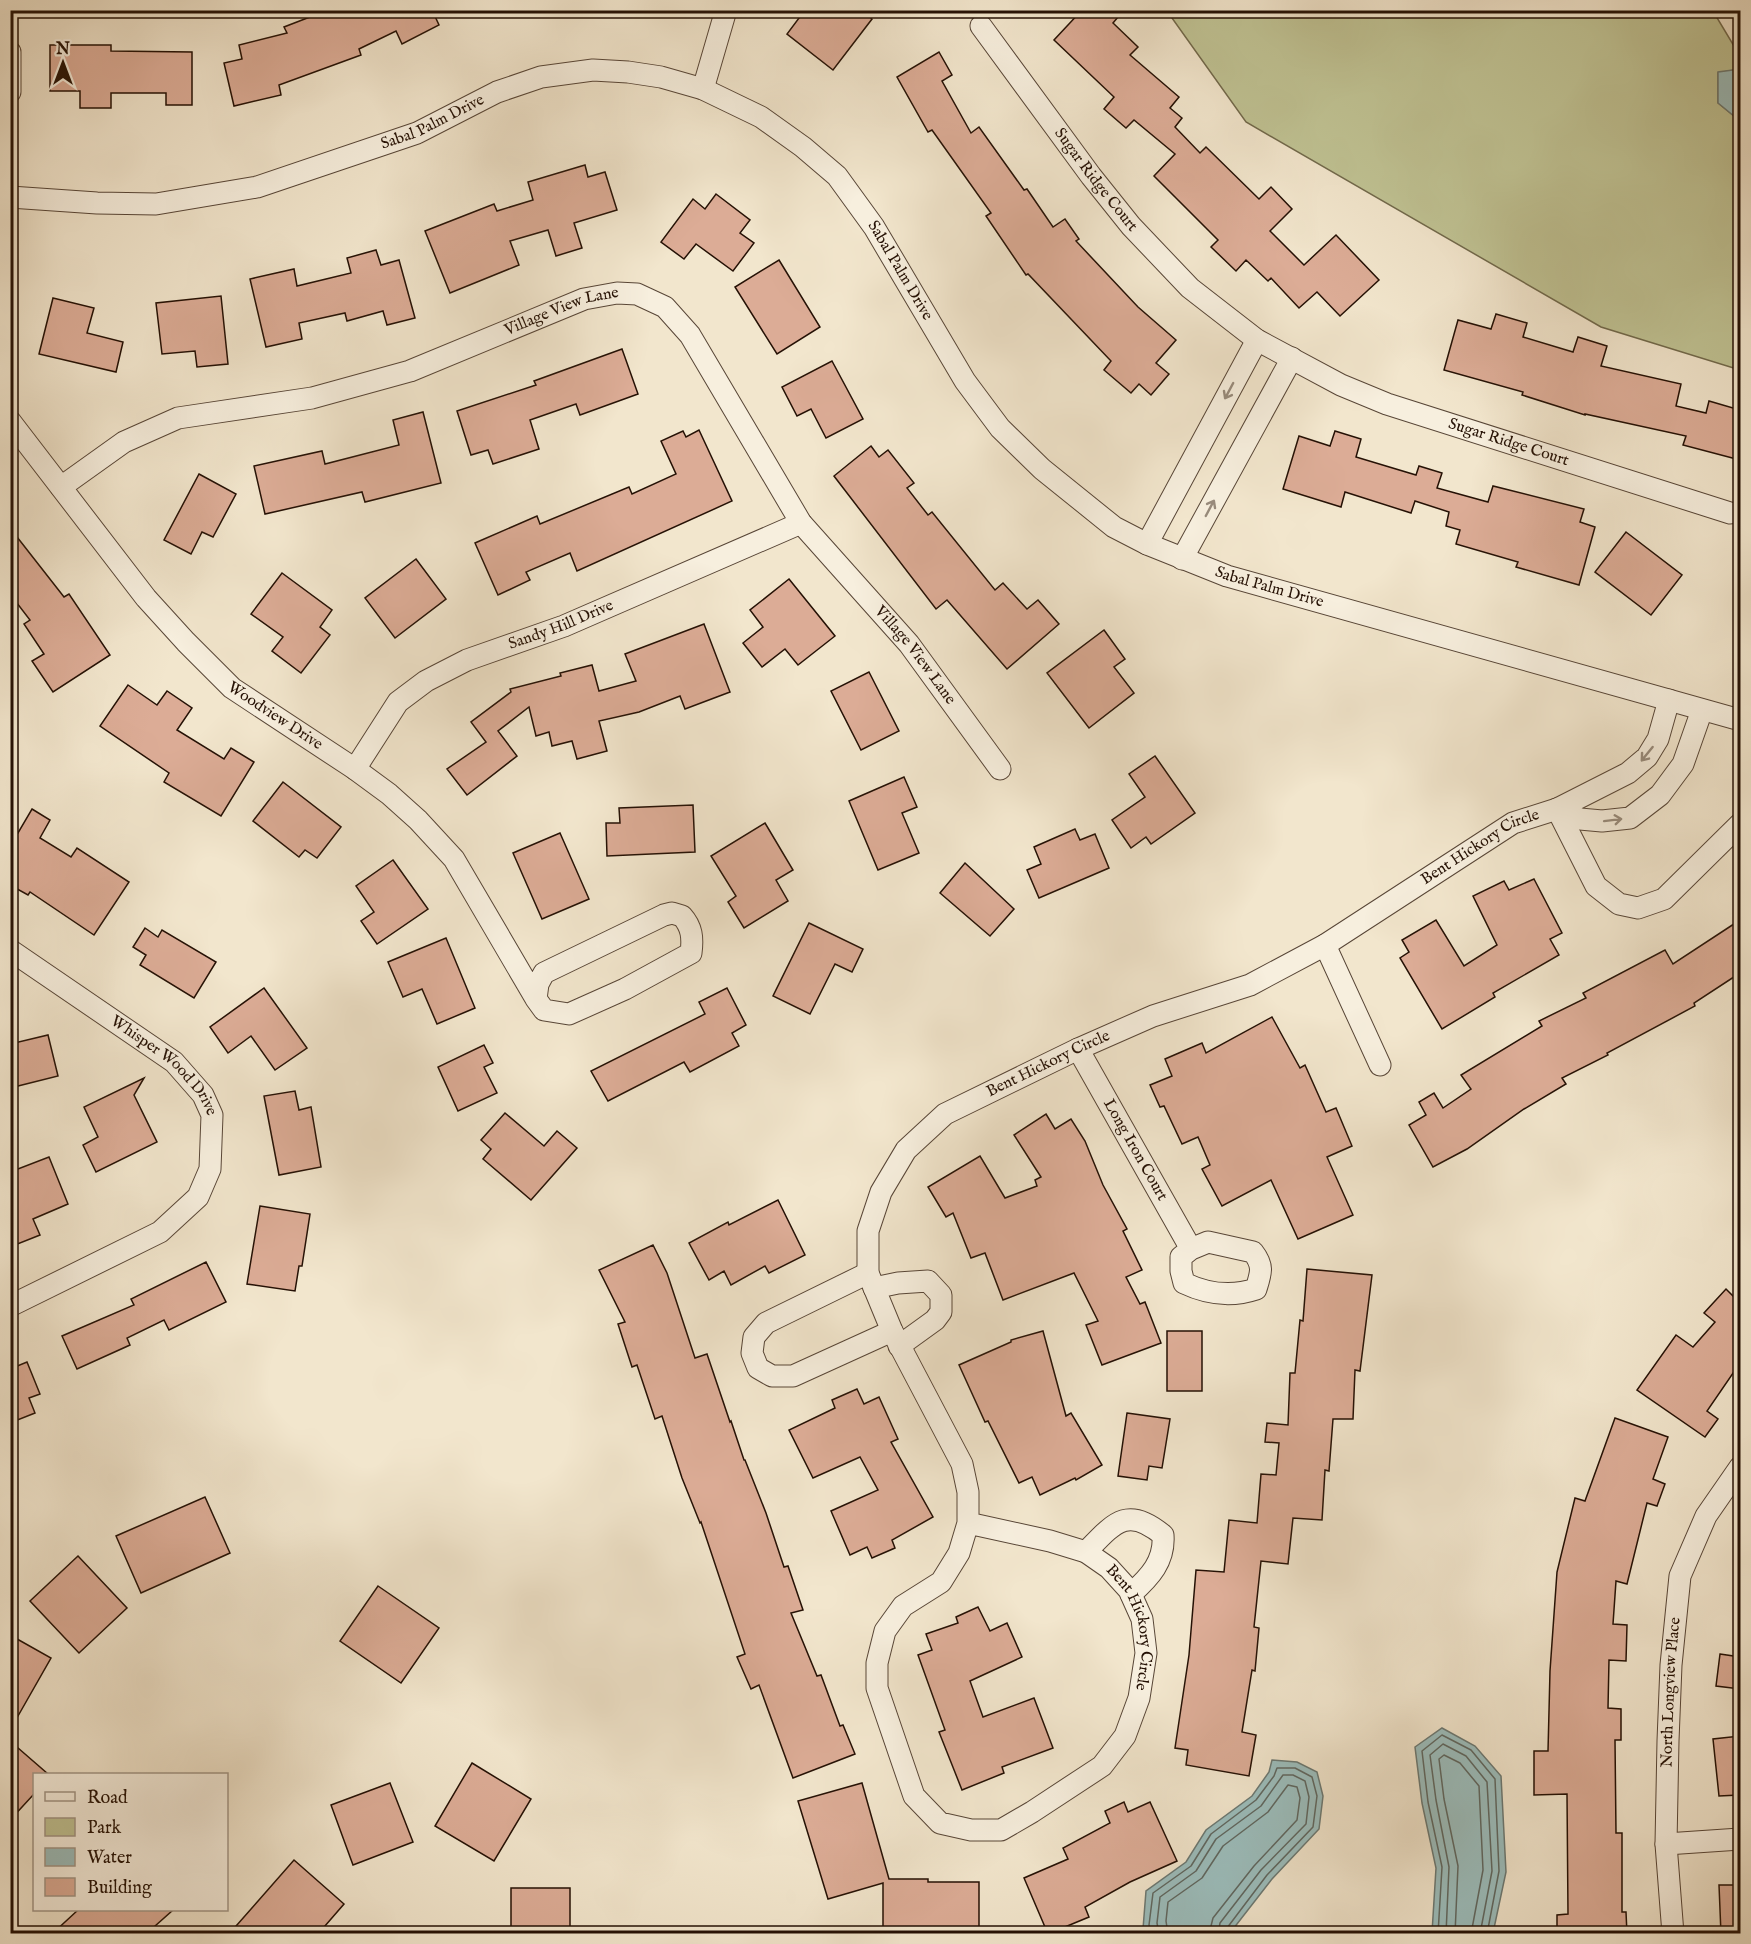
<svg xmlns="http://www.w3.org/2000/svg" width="1751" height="1944" viewBox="0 0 1751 1944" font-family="'IM FELL English',serif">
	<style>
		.green { fill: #c0c394; stroke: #726a4c; stroke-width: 1.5 }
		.water { fill: #9cbebd; stroke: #6c7973; stroke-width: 1.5 }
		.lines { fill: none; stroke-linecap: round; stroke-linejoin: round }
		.shore { stroke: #606861; stroke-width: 1.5 }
		.building { fill: #dcac96; stroke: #251105; stroke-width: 1.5 }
		.minor-casing { stroke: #584637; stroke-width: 23 }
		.minor { stroke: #f7efde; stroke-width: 21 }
		.oneway { stroke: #988b7c }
		.labels { text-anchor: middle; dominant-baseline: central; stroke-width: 4.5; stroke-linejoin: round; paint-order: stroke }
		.street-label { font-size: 16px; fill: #251105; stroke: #f7efde }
	</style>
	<rect width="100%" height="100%" fill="#f2e6cd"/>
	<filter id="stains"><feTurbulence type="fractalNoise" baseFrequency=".00333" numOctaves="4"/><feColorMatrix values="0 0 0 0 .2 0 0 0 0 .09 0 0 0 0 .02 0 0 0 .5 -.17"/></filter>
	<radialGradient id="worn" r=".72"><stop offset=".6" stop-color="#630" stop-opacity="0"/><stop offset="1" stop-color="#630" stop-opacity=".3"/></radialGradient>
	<polygon class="green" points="1167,11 1713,11 1740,56 1740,69 1718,73 1718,103 1740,121 1740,370 1601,327 1246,122"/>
	<g class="water">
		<polygon points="1740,69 1740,121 1718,103 1718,72"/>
		<polygon points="1442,1728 1475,1746 1501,1776 1506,1872 1493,1933 1432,1933 1436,1868 1422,1803 1415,1747"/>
		<polygon points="1272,1760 1297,1762 1317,1772 1323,1796 1319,1829 1272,1879 1230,1933 1150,1934 1143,1929 1146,1891 1186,1862 1206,1830 1252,1796 1269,1772"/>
	</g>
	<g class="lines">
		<g class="shore">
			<polyline points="1152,1934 1149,1925 1153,1893 1191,1866 1211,1834 1256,1800 1274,1776 1277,1768 1295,1768 1312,1777 1317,1796 1313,1827 1267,1875 1227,1928 1225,1934"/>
			<polyline points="1159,1934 1157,1923 1160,1897 1196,1871 1216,1839 1261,1806 1283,1775 1293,1775 1305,1781 1309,1797 1306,1824 1261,1870 1220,1923 1218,1934"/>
			<polyline points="1168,1934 1166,1921 1168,1902 1202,1878 1223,1846 1268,1812 1288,1785 1297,1787 1300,1798 1297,1820 1254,1866 1213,1918 1209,1934"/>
			<polyline points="1438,1934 1442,1867 1428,1802 1422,1751 1442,1735 1471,1750 1495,1779 1499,1871 1487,1934"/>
			<polyline points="1446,1934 1449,1867 1436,1800 1430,1755 1443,1744 1466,1756 1487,1782 1492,1871 1480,1934"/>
			<polyline points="1455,1934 1458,1866 1444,1799 1439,1759 1444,1755 1460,1763 1479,1786 1483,1870 1471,1934"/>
		</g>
	</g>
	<g class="building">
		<polygon points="328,10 432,10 439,25 402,44 396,31 359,49 361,55 279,85 281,95 234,106 224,63 242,59 239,45 287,33 284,27"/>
		<polygon points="805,10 861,10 872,19 833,70 787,34"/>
		<polygon points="1082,10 1124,10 1113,23 1138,47 1130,55 1179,97 1170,108 1182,118 1175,127 1200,153 1206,147 1259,199 1271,187 1292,209 1270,231 1304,265 1336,235 1379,280 1340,316 1317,292 1299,308 1271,278 1268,281 1246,260 1236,271 1211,247 1218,240 1154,176 1175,154 1134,120 1126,128 1104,109 1114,97 1054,40"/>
		<polygon points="50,45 111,45 111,51 192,52 192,105 166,105 166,93 111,93 111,108 80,108 80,91 50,91"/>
		<polygon points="939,52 952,75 942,81 971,133 979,127 1024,190 1027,189 1053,227 1065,219 1079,239 1076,241 1138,307 1176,340 1156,363 1169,374 1151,395 1139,384 1131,393 1104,370 1111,361 1028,274 1026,275 986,216 991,213 932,130 928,132 897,77"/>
		<polygon points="585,165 588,177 605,172 617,210 574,223 582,248 556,256 548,230 510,241 519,265 450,293 425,231 494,204 497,211 533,200 528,182"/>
		<polygon points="716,194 750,220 740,233 754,243 733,271 696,244 684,259 661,242 693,199 705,209"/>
		<polygon points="376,250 381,265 399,260 415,318 387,325 383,311 347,321 345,313 299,323 302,339 266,347 250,279 294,269 297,286 351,273 347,258"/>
		<polygon points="779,260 820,327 777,354 735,287"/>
		<polygon points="221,296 228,364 197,367 195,351 162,354 156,303"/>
		<polygon points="53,298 94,308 87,333 123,342 116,372 39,354"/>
		<polygon points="1496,314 1527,323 1523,337 1573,352 1578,337 1607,346 1601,366 1681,384 1676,406 1706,413 1709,401 1740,410 1740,460 1683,445 1686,436 1585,414 1585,415 1522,395 1523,392 1444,370 1458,320 1491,329"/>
		<polygon points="622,349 638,394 580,415 576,404 530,420 539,449 493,464 488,450 471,455 457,411 536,385 534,381"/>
		<polygon points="832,361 863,419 826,438 811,409 797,416 782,387"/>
		<polygon points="423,412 441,483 365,502 362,492 265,514 254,466 322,451 325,464 399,445 393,420"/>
		<polygon points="699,430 732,501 577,571 570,553 526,572 530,580 498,595 475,543 537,516 540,524 629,487 632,494 676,474 661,441 683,431 686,437"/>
		<polygon points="1335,431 1361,439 1356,457 1416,475 1419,466 1442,473 1437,488 1488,502 1493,486 1584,509 1580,522 1595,527 1579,585 1516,567 1518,562 1456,544 1460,530 1446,526 1449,512 1415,501 1411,513 1345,492 1341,507 1283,489 1299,436 1330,446"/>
		<polygon points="871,446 879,457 888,450 914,483 907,488 928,515 932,512 995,590 1003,583 1027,609 1038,600 1059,624 1007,669 947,600 936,609 834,476"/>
		<polygon points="199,474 236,494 213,537 202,532 191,554 164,540"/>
		<polygon points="10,528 64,597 69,594 110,655 53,692 32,661 44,654 24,624 30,620 10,594"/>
		<polygon points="1626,532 1682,575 1651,615 1595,572"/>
		<polygon points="416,559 446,599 395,638 365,598"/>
		<polygon points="282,573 332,610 320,627 330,635 301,673 272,651 283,637 251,614"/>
		<polygon points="789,579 835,636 798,665 785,649 762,667 743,643 763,627 750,610"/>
		<polygon points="704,624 730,692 685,709 680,696 639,712 599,721 607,751 577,759 572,741 552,746 549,732 536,736 529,707 498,731 517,756 467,795 447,769 486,742 471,722 511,692 510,689 561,676 560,673 592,665 599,691 636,681 625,654"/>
		<polygon points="1104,630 1125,659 1114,667 1134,693 1089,728 1047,673"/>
		<polygon points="869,672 899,731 861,750 831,691"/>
		<polygon points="128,685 157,705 167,691 192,708 177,730 224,759 231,748 254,762 221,816 164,782 169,773 100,726"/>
		<polygon points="1155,756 1195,813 1151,844 1146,837 1131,848 1112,820 1145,797 1129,774"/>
		<polygon points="904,777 917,807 902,813 919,853 878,870 849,801"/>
		<polygon points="283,782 341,827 317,858 305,850 299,857 253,821"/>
		<polygon points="693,805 695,852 607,856 606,823 620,823 619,808"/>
		<polygon points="32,809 50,820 40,838 71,857 77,848 129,882 94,935 30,892 28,895 10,885 10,828 18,833"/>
		<polygon points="765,823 793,870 776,880 788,901 744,928 728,902 736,896 711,856"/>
		<polygon points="1075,829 1080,840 1095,834 1109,868 1039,898 1027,870 1041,864 1034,847"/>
		<polygon points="560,833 589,899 542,919 513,853"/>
		<polygon points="393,860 428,909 377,944 361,921 374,912 356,886"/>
		<polygon points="965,863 1014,909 990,936 940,893"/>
		<polygon points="1534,879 1562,933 1550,939 1559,955 1493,993 1495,997 1442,1029 1400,958 1409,952 1402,940 1436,920 1464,966 1497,945 1473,896 1504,881 1509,890"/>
		<polygon points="1740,920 1740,973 1694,1003 1695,1006 1607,1053 1608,1055 1562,1078 1566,1084 1524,1109 1467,1149 1433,1167 1409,1125 1426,1115 1419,1102 1434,1093 1443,1108 1471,1089 1461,1075 1542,1026 1539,1021 1586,998 1583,993 1665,950 1673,964"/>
		<polygon points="809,923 863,949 852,972 835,964 810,1014 773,996"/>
		<polygon points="145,928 158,937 162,930 216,962 194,998 140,965 146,955 133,947"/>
		<polygon points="446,938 475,1008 437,1024 422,989 403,997 388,962"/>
		<polygon points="264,988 307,1048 275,1070 251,1036 228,1053 210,1027"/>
		<polygon points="727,988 746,1025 732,1033 739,1046 690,1072 684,1062 608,1101 591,1071 705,1014 699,1002"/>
		<polygon points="1272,1017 1300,1068 1305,1065 1326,1112 1336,1108 1352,1146 1327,1157 1353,1215 1298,1239 1271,1180 1222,1206 1202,1169 1210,1165 1198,1137 1182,1144 1164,1106 1160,1107 1150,1085 1172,1076 1165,1059 1202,1043 1206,1053"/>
		<polygon points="48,1035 58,1076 10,1088 10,1044"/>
		<polygon points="484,1045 493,1063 484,1067 497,1093 458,1111 438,1067"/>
		<polygon points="144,1078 134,1095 157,1142 96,1172 83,1145 98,1137 84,1107"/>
		<polygon points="295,1091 299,1110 311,1107 321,1167 279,1175 264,1096"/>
		<polygon points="505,1113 544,1146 557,1131 577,1148 531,1200 483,1159 491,1149 481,1140"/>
		<polygon points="1046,1114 1055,1129 1071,1119 1085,1141 1103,1185 1127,1229 1123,1231 1142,1270 1126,1277 1140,1304 1145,1302 1161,1343 1102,1365 1086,1325 1098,1321 1074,1273 1003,1300 985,1253 971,1258 953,1213 946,1217 928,1187 980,1156 1005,1198 1037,1186 1035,1180 1041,1177 1014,1135"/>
		<polygon points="49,1157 68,1204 33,1219 40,1235 10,1247 10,1172"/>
		<polygon points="778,1200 805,1255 769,1273 765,1266 731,1285 724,1271 709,1280 689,1243 728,1222 729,1225"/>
		<polygon points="260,1206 310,1214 302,1266 299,1266 295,1291 247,1284"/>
		<polygon points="653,1245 667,1273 695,1358 707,1354 730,1422 731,1421 744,1460 745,1460 766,1513 784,1567 788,1566 803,1610 791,1613 817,1676 821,1675 840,1726 843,1725 855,1754 793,1778 759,1685 751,1689 737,1657 745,1654 701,1522 700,1523 682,1478 662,1416 655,1419 637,1365 632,1367 618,1324 625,1322 599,1270"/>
		<polygon points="206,1262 226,1302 169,1330 164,1320 127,1338 130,1345 77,1369 62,1336 134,1305 131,1299"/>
		<polygon points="1307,1269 1372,1275 1360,1371 1355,1370 1353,1419 1333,1419 1329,1471 1325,1470 1322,1520 1293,1518 1288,1564 1261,1561 1254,1627 1259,1628 1255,1671 1252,1670 1242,1732 1256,1735 1249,1776 1186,1765 1188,1750 1175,1748 1189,1655 1196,1570 1224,1572 1229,1520 1257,1523 1261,1474 1276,1475 1279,1443 1265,1442 1267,1423 1288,1425 1290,1373 1295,1373 1300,1320 1303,1321"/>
		<polygon points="1726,1289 1740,1303 1740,1363 1707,1411 1718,1419 1705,1437 1637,1390 1676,1335 1693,1347 1715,1322 1704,1313"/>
		<polygon points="1043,1331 1066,1416 1071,1413 1102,1465 1076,1480 1075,1478 1040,1495 1032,1477 1019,1483 988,1421 985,1422 959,1365 1011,1342 1011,1340"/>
		<rect x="1167" y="1331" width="35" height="60"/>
		<polygon points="27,1362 40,1394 29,1398 35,1413 10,1423 10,1369"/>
		<polygon points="857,1389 864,1404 879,1397 898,1439 891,1442 933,1517 892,1540 895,1548 872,1558 867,1547 850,1555 831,1511 878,1490 860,1457 813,1478 789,1430 835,1408 832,1400"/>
		<polygon points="1127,1413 1170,1419 1162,1468 1149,1466 1147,1480 1118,1476"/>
		<polygon points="1615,1418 1668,1437 1653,1479 1665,1484 1657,1506 1647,1503 1627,1584 1616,1581 1613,1624 1627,1625 1626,1661 1609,1660 1608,1708 1621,1709 1621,1740 1615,1740 1616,1833 1622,1833 1622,1912 1626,1912 1627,1934 1557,1934 1557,1915 1568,1914 1567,1794 1534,1795 1534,1751 1548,1751 1550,1671 1557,1572 1575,1498 1585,1501"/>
		<polygon points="205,1497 230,1553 141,1593 116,1536"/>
		<polygon points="78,1556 127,1608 79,1653 30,1601"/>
		<polygon points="378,1586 439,1628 401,1683 340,1641"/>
		<polygon points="978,1607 990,1631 1007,1623 1022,1657 970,1681 983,1717 1034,1698 1053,1748 1002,1767 1004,1773 962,1790 939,1732 945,1730 918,1655 932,1650 926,1634 958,1623 956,1617"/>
		<polygon points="10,1635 51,1658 10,1730"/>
		<polygon points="1720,1654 1740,1657 1740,1689 1716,1686"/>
		<polygon points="1740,1736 1740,1778 1737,1779 1739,1795 1719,1796 1713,1739"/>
		<polygon points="10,1741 48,1774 34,1774 34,1794 10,1820"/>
		<polygon points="472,1763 531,1799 494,1861 435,1826"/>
		<polygon points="390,1783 413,1842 353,1865 331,1805"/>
		<polygon points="862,1783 889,1879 928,1879 928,1882 979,1882 979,1934 883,1934 883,1883 828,1899 798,1801"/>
		<polygon points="1124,1802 1128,1812 1150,1802 1177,1861 1130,1882 1085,1907 1089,1917 1048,1934 1024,1878 1068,1859 1063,1848 1110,1823 1105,1811"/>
		<polygon points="294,1860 344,1904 318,1934 229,1934"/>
		<polygon points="1719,1885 1740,1885 1740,1934 1721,1934"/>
		<rect x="511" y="1888" width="59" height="46"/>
		<polygon points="78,1910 173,1910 146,1934 52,1934"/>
	</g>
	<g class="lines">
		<defs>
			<g id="minor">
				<path id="s1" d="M981,26L1091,176L1131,226L1190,288L1257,340L1341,385L1387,404L1730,513"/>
				<polyline points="10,52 10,92"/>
				<polyline points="703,89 726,10"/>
				<path id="s2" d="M10,197L97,203L156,204L257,187L417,133L497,92L541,77L593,70L628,72L661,77L703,89L761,117L803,147L837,176L874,227L965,381L1000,428L1042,469L1114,527L1147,544L1227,576L1740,720"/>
				<path id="s3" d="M10,421L146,598L186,642L232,688L355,769L389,794L418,820L454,859L536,999L544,1010L569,1014L625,989L691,953C693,938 692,927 682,916L672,913L664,915L544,973L538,984L536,999"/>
				<path id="s4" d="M61,487L124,442L178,418L312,398L410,371L584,299L617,293L637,294L665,307L690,335L801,523L909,644L1000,769"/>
				<polyline points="1147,544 1257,340"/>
				<polyline points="1182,559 1292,358"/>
				<path id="s5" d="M355,769L398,702L426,681L467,660L564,626L801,523"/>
				<polyline points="1557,809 1596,886 1619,904 1638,908 1664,899 1740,824"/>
				<polyline points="1557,809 1580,819 1602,821 1630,818 1660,795 1683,764 1702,710"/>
				<polyline points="1325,945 1380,1065"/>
				<path id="s6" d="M10,950L174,1062L203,1095L212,1115L210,1169L198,1197L160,1232L10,1306"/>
				<path id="s7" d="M1078,1049L1191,1249L1181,1257V1271L1184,1283C1207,1294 1232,1297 1256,1289C1261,1273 1264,1266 1253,1252L1208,1242L1191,1249"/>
				<polyline points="868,1273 766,1323 754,1337 752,1353 758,1368 772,1376 793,1376 892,1331"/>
				<polyline points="874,1288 898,1283 928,1281 941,1295 941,1312 935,1320 899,1346"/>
				<path id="s8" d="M968,1523L1050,1541L1086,1552L1109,1568L1129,1590L1142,1619L1146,1653L1139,1698L1125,1736L1102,1766L1032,1812L1001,1830H971L940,1823L914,1796L877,1688V1663L885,1631L903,1606L941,1582L959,1553L968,1523V1492L962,1464L892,1331L868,1273V1231L881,1192L906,1150L945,1114L1078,1049L1153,1016L1250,985L1325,945L1513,823L1557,809L1628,773L1647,757L1658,739L1669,700"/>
				<path d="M1086,1552C1114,1523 1127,1505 1163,1535C1165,1561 1150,1577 1131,1594"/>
				<polyline points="1666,1844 1740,1839"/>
				<path id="s9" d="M1673,1934L1666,1844L1668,1741L1671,1665L1680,1576L1706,1516L1740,1467"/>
			</g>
		</defs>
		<use href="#minor" class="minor-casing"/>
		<use href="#minor" class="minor"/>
	</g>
	<defs><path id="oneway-shaft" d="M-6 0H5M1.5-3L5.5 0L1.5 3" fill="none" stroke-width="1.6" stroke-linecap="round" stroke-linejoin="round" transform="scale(1.5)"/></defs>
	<g class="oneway">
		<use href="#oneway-shaft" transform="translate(1229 391) rotate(118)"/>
		<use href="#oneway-shaft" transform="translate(1210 508) rotate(-62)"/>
		<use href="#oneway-shaft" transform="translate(1647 754) rotate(129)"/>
		<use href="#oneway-shaft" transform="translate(1613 820) rotate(-7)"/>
	</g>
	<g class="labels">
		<g class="street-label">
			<text stroke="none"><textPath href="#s2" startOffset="436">Sabal Palm Drive</textPath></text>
			<text stroke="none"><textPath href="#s1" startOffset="192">Sugar Ridge Court</textPath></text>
			<text stroke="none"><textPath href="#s2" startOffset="993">Sabal Palm Drive</textPath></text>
			<text stroke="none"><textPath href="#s4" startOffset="537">Village View Lane</textPath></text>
			<text stroke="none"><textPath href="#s1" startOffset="693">Sugar Ridge Court</textPath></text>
			<text stroke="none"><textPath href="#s2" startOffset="1498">Sabal Palm Drive</textPath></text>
			<text stroke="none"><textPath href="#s5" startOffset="261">Sandy Hill Drive</textPath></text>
			<text stroke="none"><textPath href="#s4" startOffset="1077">Village View Lane</textPath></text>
			<text stroke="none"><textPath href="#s3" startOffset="399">Woodview Drive</textPath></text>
			<text stroke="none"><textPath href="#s8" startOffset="1960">Bent Hickory Circle</textPath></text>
			<text stroke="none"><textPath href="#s8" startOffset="1474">Bent Hickory Circle</textPath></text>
			<text stroke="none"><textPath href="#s6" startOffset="194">Whisper Wood Drive</textPath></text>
			<text stroke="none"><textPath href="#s7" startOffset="116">Long Iron Court</textPath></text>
			<text stroke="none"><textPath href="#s8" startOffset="216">Bent Hickory Circle</textPath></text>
			<text stroke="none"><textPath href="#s9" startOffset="242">North Longview Place</textPath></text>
		</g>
	</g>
	<rect width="1751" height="1944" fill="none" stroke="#f2e6cd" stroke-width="36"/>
	<rect x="12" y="12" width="1727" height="1920" fill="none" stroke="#251105" stroke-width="3"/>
	<rect x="18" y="18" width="1715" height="1908" fill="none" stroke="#251105" stroke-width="1.5"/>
	<rect x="33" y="1773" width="195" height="138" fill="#f7efde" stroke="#a39687" stroke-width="1.5"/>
	<rect x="45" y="1792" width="30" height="9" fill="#f7efde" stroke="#a39687" stroke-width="1.5"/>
	<text x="87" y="1803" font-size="18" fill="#251105">Road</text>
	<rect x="45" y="1818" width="30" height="18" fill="#c0c394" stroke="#a39687" stroke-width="1.5"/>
	<text x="87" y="1833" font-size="18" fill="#251105">Park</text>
	<rect x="45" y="1848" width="30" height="18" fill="#9cbebd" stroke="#a39687" stroke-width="1.5"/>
	<text x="87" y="1863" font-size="18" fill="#251105">Water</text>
	<rect x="45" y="1878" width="30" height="18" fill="#dcac96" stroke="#a39687" stroke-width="1.5"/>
	<text x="87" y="1893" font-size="18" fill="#251105">Building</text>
	<g transform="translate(63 63)" stroke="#f7efde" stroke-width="4.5" paint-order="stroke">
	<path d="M0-4.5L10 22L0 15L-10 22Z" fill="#251105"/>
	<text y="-9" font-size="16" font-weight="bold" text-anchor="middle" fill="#251105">N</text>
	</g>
	<rect width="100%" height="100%" filter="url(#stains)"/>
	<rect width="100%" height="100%" fill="url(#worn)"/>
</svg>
